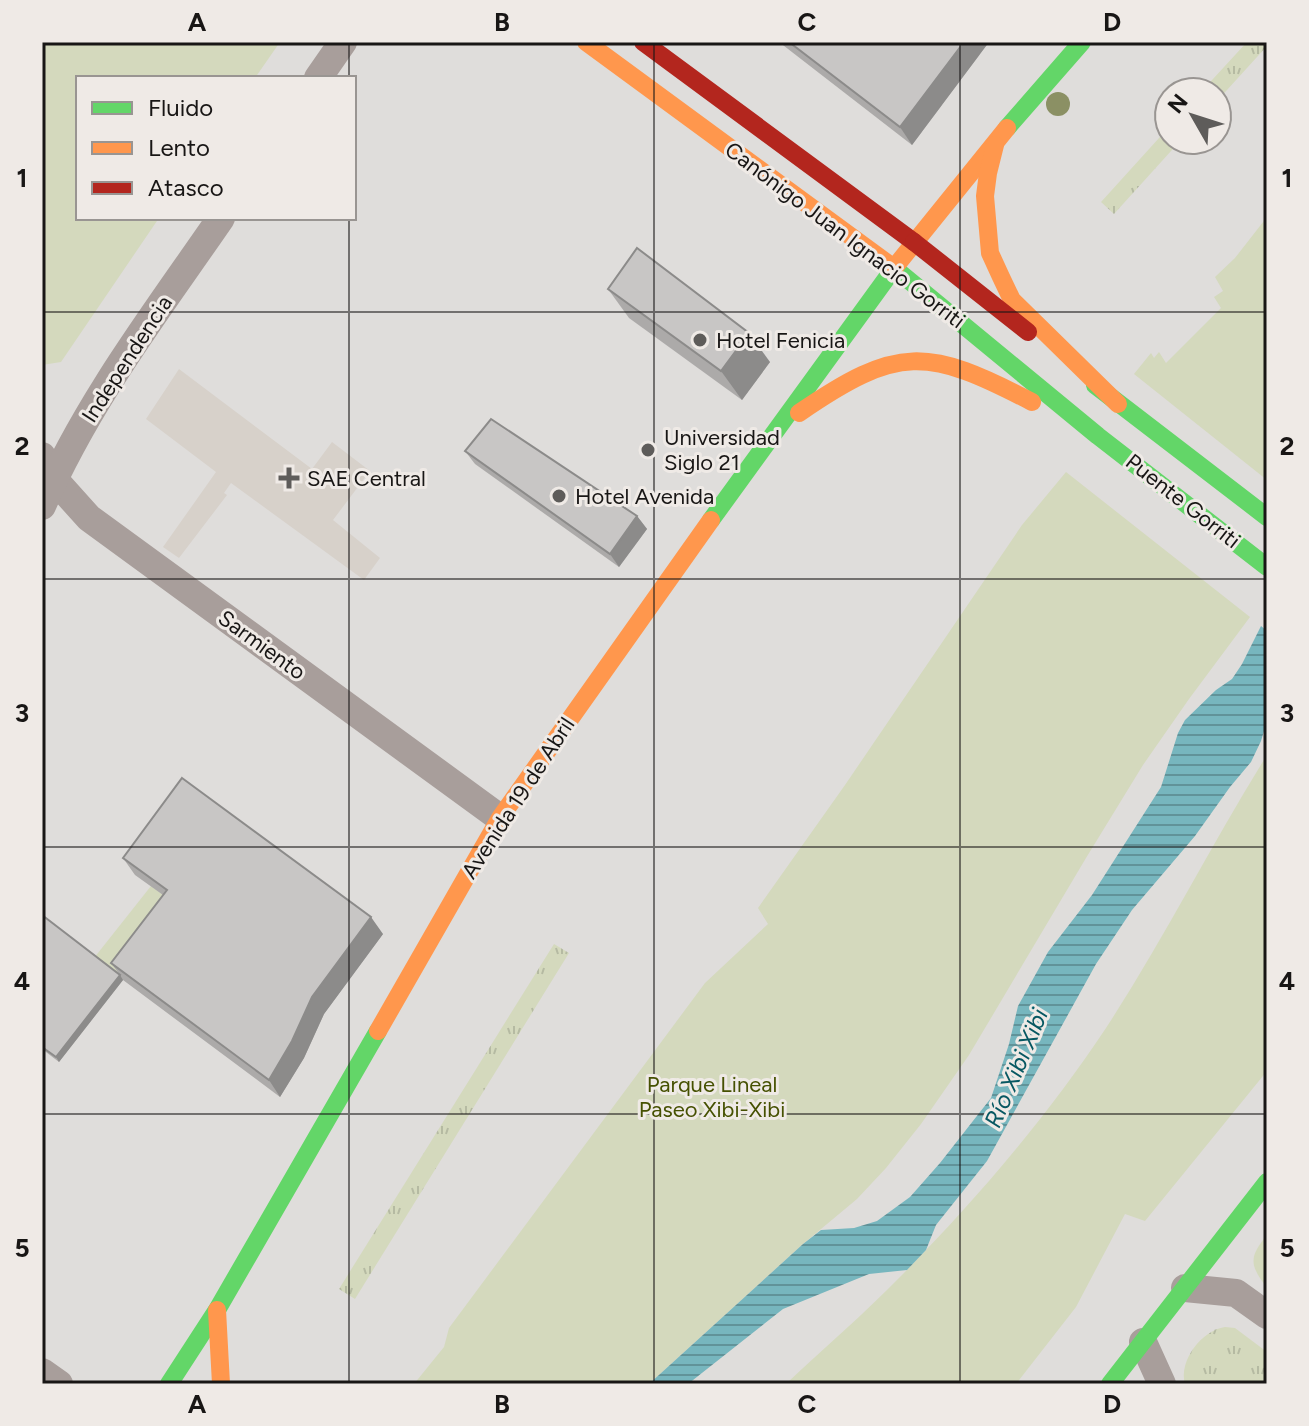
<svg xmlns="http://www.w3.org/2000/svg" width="1309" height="1426" viewBox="0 0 1309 1426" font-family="Figtree,sans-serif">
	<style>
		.built { fill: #d7d1ca }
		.grass { fill: url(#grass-tufts) }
		.green { fill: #d4d9bd }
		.water { fill: url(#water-rules) }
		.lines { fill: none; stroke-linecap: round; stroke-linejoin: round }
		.street { stroke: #a89e9b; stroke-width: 28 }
		.fast { stroke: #63d668; stroke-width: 18 }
		.slow { stroke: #ff974d; stroke-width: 18 }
		.jam { stroke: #b3261e; stroke-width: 18 }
		.tree { fill: #8b9064 }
		.wall { fill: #acaaa9 }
		.shaded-wall { fill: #8c8b8a }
		.building { fill: #c8c6c5; stroke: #8c8b8a; stroke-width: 2 }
		.grid { fill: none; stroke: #181615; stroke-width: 2; stroke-opacity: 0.55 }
		.poi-dot { fill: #5e5c5a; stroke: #efeae6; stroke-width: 3 }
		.labels { text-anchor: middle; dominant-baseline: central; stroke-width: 6; stroke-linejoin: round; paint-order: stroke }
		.street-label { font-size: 22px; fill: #181615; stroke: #efeae6 }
		.poi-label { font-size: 22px; fill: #181615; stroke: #efeae6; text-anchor: start }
		.park-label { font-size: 22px; fill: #465102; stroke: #efeae6 }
		.water-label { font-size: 24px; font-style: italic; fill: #075862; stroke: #efeae6 }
		.neatline { fill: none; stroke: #181615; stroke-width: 3 }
		.grid-label { font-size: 26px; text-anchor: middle; font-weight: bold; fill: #181615 }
	</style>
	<defs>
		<pattern id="grass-tufts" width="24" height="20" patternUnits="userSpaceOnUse" patternTransform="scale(2)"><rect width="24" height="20" fill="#d4d9bd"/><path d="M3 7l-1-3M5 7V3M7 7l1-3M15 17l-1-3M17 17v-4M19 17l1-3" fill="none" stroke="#b5baa2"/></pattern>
		<pattern id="water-rules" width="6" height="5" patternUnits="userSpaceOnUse" patternTransform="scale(2)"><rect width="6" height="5" fill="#77b6be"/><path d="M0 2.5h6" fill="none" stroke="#619399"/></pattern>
	</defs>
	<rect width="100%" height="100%" fill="#dfdddb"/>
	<polygon class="built" points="179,369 312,469 332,442 370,471 333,520 380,558 364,580 231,483 224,493 227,495 179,558 163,547 216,472 146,419"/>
	<g class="grass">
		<polygon points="1247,42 1267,42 1267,46 1217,101 1217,92 1201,92"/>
		<polygon points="1169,127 1169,140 1181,140 1114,214 1101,202"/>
		<polygon points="554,944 569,953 355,1299 339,1289"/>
		<path d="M1225,1327L1235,1328L1267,1352V1384H1185C1178,1361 1202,1330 1225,1327Z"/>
	</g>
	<g class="green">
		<polygon points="42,42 280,42 255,78 78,78 78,218 159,218 61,362 42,365"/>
		<polygon points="1267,217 1267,480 1134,374 1151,353 1154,358 1159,352 1166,363 1221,308 1214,297 1223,291 1215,277 1235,258"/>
		<polygon points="1066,472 1250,617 1189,699 1143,765 1086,858 969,1055 921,1124 886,1168 857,1199 803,1244 649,1384 414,1384 444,1347 449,1328 705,983 768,924 758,908 845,785 1022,525"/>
		<path d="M1267,755V1071L1145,1221L1125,1214L1076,1307L1016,1384H786C824,1348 864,1314 901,1276C976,1200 1047,1117 1106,1028C1164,939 1211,845 1267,755Z"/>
		<polygon points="151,886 179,907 123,980 94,958"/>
		<path d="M1267,1235V1288C1250,1265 1248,1258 1267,1235Z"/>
	</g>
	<polygon class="water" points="1261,626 1267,631 1267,721 1261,741 1251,762 1230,787 1195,836 1132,910 1096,964 987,1161 936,1225 926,1250 907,1270 869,1274 783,1309 688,1384 649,1384 803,1244 821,1230 854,1228 877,1221 910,1197 940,1163 991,1098 1009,1044 1018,1006 1048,952 1092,895 1161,787 1178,733 1185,720 1216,690 1232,679 1242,664"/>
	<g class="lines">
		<g class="street">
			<polyline points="318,78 343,42"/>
			<polyline points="42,456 54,479 89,518 500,818"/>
			<path d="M42,506C87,402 157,311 221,218"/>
			<polyline points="1185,1288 1236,1293 1267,1315"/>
			<polyline points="1143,1342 1162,1384"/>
			<polyline points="42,1372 59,1384"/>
		</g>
		<g class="fast">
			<polyline points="1007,128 1082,42"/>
			<polyline points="1095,385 1267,517"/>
			<polyline points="711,520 894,268 1098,436 1267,567"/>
			<polyline points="169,1384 217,1310 378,1031"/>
			<polyline points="1110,1384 1267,1182"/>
		</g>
		<g class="slow">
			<polyline points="586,42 894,268 1007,128"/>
			<polyline points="995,145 988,173 985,196 990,253 1001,277 1012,300 1118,404"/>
			<path d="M799,413C898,345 927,347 1032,402"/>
			<polyline points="378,1031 500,818 711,520"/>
			<polyline points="217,1310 221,1384"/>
		</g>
		<g class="jam">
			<polyline points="643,42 914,242"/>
			<polyline points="914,242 1028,332"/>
		</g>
	</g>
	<circle class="tree" cx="1058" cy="104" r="12"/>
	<g class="wall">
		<polygon points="779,42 989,42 912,145"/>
		<polygon points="608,289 770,362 742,400 629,318"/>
		<polygon points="465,451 637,516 647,529 619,567 475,464"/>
		<polygon points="123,858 383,934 324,1014 304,1058 280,1097 123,980 59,1062 42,1049 42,915 120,975 111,963 163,895 135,875"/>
	</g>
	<g class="shaded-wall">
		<polygon points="964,42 989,42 912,145 900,127"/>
		<polygon points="749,333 770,362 742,400 721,371"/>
		<polygon points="637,516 647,529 619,567 610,554"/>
		<polygon points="371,917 383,934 324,1014 304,1058 280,1097 269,1080 312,997"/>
		<polygon points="120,975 123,980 59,1062 56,1057"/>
	</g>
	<g class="building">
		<polygon points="789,42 964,42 900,127"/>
		<polygon points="637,248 749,333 721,371 608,289"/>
		<polygon points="491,419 637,516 610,554 465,451"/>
		<polygon points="182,778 371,917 312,997 292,1041 269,1080 111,963 167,890 123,858"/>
		<polygon points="42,915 120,975 56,1057 42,1047"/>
	</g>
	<path class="grid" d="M349,42V78M654,42V1384M960,42V1384M349,218V1384M42,312H1267M42,579H1267M42,847H1267M42,1114H1267"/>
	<g class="poi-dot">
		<circle cx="700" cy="340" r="8"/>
		<circle cx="648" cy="450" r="8"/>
		<path d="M285 466h8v8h8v8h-8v8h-8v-8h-8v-8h8z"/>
		<circle cx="559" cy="496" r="8"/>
	</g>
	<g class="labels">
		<g class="street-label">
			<text transform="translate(845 235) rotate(37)">Canónigo Juan Ignacio Gorriti</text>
			<text transform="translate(127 359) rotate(-57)">Independencia</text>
			<text transform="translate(1183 501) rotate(38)">Puente Gorriti</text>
			<text transform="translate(262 645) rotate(36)">Sarmiento</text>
			<text transform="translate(518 798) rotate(-57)">Avenida 19 de Abril</text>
		</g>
		<g class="poi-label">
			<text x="716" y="340">Hotel Fenicia</text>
			<text x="664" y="437">Universidad<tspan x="664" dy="25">Siglo 21</tspan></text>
			<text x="307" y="478">SAE Central</text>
			<text x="575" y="496">Hotel Avenida</text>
		</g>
		<g class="park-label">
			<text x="712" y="1084">Parque Lineal<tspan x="712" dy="25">Paseo Xibi-Xibi</tspan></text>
		</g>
		<g class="water-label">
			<text transform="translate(1016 1068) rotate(-67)">Río Xibi Xibi</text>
		</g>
	</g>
	<rect width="1309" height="1426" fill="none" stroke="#efeae6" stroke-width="88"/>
	<rect x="76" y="76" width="280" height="144" fill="#efeae6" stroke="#999592" stroke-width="2"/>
	<rect x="92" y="102" width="40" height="12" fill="#63d668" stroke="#999592" stroke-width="2"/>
	<text x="148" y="116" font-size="24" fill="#181615">Fluido</text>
	<rect x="92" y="142" width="40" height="12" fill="#ff974d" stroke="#999592" stroke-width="2"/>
	<text x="148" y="156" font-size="24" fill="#181615">Lento</text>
	<rect x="92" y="182" width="40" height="12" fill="#b3261e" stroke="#999592" stroke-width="2"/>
	<text x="148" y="196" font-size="24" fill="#181615">Atasco</text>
	<g transform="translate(1193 116) rotate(309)"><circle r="38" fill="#efeae6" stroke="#999592" stroke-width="2"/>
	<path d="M0-6L14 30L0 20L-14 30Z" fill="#5e5c5a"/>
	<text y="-12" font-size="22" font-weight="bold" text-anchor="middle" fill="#181615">N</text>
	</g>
	<rect x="44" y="44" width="1221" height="1338" class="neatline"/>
	<g class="grid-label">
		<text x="197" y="31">A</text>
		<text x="502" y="31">B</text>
		<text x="807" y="31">C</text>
		<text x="1112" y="31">D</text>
		<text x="22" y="187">1</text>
		<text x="1287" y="187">1</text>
		<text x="22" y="455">2</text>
		<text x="1287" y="455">2</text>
		<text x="22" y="722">3</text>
		<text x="1287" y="722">3</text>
		<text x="22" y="990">4</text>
		<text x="1287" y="990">4</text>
		<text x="22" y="1257">5</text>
		<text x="1287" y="1257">5</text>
		<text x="197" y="1413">A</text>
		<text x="502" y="1413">B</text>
		<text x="807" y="1413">C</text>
		<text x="1112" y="1413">D</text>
	</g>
</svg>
